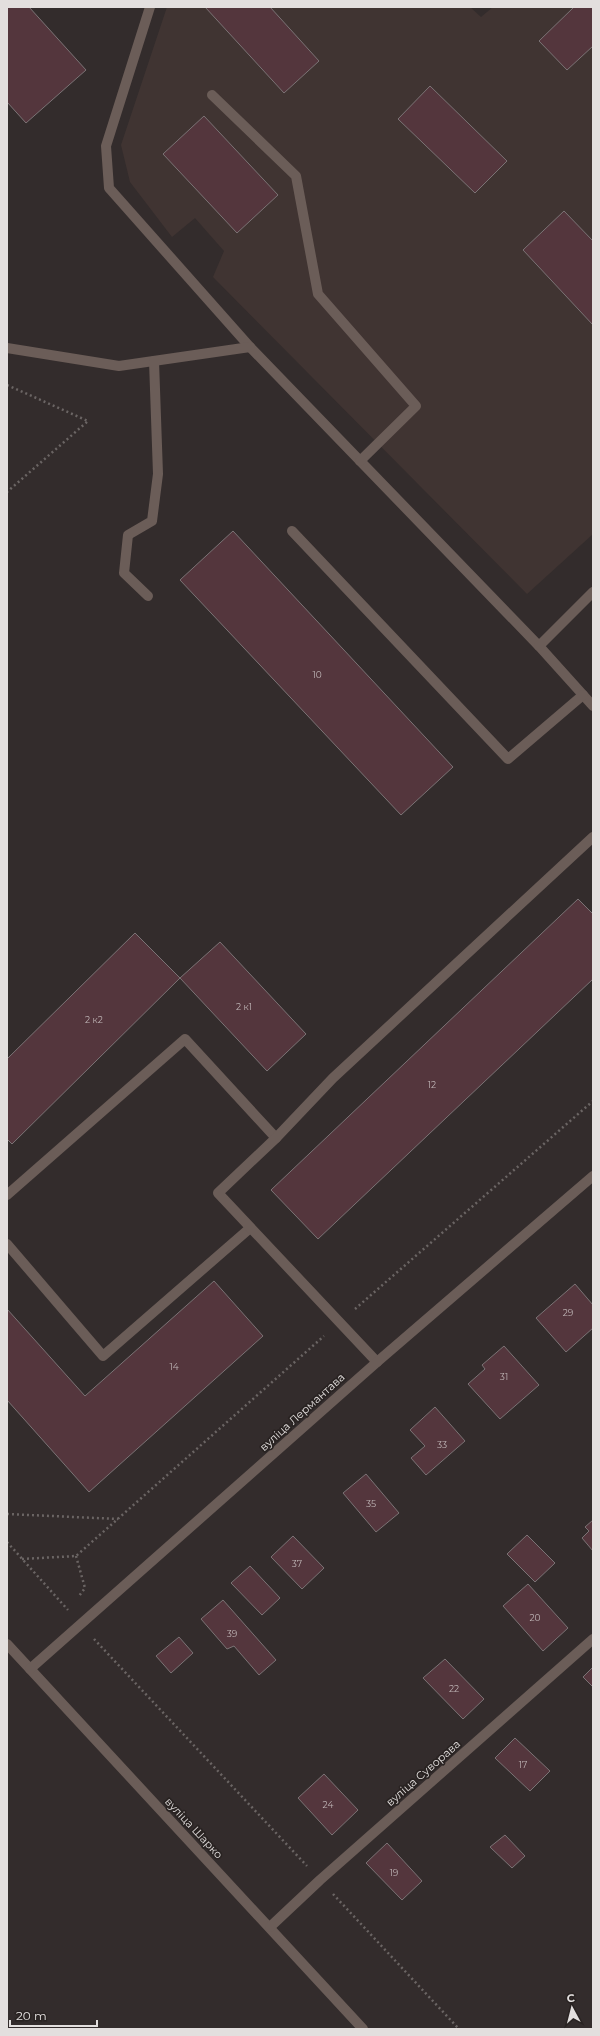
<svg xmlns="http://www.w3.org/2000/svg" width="600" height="2036" viewBox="0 0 600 2036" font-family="Montserrat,sans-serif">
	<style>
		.built { fill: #403432 }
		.building { fill: #54363d; stroke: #7b7375 }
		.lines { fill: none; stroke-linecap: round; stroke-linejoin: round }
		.path { stroke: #6b6564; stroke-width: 2.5; stroke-dasharray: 2 3; stroke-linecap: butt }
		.lane { stroke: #6b5d58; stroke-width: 10 }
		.street { stroke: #6b5d58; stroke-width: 10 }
		.labels { text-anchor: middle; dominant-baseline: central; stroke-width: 3.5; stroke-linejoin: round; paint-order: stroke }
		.number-label { font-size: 9px; fill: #bfb5b6 }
		.street-label { font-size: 11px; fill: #e3dfde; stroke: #292322 }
	</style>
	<rect width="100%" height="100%" fill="#332c2c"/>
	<polygon class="built" points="167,7 470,7 481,17 493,7 593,7 593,534 527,594 213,277 224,251 195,218 172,237 130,182 121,145"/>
	<g class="building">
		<polygon points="7,7 29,7 86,70 26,123 7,102"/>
		<polygon points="205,7 270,7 319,61 284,93"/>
		<polygon points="574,7 593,7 593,46 567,70 539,41"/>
		<polygon points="430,86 507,161 475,193 398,119"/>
		<polygon points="204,116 278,195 237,233 163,154"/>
		<polygon points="564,211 593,241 593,325 523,250"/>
		<polygon points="233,531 453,767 401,815 180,580"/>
		<polygon points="578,899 593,914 593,979 318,1239 271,1190"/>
		<polygon points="135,933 180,978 12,1144 7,1139 7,1059"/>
		<polygon points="220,942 306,1034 267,1071 180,978"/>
		<polygon points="214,1281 263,1336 89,1492 7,1400 7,1309 85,1396"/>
		<polygon points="575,1284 593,1305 593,1328 566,1352 536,1318"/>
		<polygon points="504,1346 539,1385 500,1419 468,1384 485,1369 482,1365"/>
		<polygon points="435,1407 465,1441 426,1475 411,1458 425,1446 410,1430"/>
		<polygon points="366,1474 399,1513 376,1532 343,1493"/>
		<polygon points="593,1520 593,1551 582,1538 589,1531 585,1527"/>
		<polygon points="527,1535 555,1563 535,1582 507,1554"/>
		<polygon points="293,1536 324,1568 302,1589 271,1557"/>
		<polygon points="250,1566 280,1598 262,1615 231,1583"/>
		<polygon points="528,1584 568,1628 543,1651 503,1606"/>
		<polygon points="223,1600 276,1660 259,1675 234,1646 227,1649 201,1619"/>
		<polygon points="179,1637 193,1653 171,1673 156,1656"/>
		<polygon points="445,1659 484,1699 463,1719 423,1678"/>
		<polygon points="593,1667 593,1687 583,1677"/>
		<polygon points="515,1738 550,1771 530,1791 495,1758"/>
		<polygon points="324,1774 358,1810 332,1835 298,1798"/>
		<polygon points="505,1835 525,1856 512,1868 490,1847"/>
		<polygon points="387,1843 422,1881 402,1900 366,1863"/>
	</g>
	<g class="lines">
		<g class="path">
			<polyline points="7,385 88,421 7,492"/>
			<polyline points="355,1309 593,1101"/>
			<polyline points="7,1514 118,1519"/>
			<polyline points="7,1542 68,1610"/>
			<polyline points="76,1556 85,1588 79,1596"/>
			<polyline points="22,1559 76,1556 324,1336"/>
			<polyline points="94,1639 307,1866"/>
			<polyline points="333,1894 459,2029"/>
		</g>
		<g class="lane">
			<polyline points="150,7 106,146 109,188 250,347 539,646 593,706"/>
			<polyline points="212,95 296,176 318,294 416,406 360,461"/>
			<polyline points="7,348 119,366 250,347"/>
			<polyline points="292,531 508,759 583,695"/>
			<polyline points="148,596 124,573 128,535 152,521 158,474 154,361"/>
			<polyline points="539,646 593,592"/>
			<polyline points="7,1195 185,1039 276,1138"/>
			<polyline points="7,1244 103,1356 249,1229"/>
			<polyline points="377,1362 218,1193 276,1138 333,1078 593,837"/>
		</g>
		<g class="street">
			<polyline points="7,1644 363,2029"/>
			<polyline points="30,1669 377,1362 593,1176"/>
			<polyline points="270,1927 320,1880 593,1639"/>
		</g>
	</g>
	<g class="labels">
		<g class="number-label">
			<text x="317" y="674">10</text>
			<text x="244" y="1006">2 к1</text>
			<text x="94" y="1019">2 к2</text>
			<text x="432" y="1084">12</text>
			<text x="568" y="1312">29</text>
			<text x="174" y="1366">14</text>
			<text x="504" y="1376">31</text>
			<text x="442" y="1444">33</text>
			<text x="371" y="1503">35</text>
			<text x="297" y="1563">37</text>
			<text x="535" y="1617">20</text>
			<text x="232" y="1633">39</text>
			<text x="454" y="1688">22</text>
			<text x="523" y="1764">17</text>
			<text x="328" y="1804">24</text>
			<text x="394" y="1872">19</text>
		</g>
		<g class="street-label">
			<text transform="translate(302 1412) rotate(-42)">вуліца Лермантава</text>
			<text transform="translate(423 1773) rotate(-41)">вуліца Суворава</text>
			<text transform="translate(194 1828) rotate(47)">вуліца Шарко</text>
		</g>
	</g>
	<rect width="600" height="2036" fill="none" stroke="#e3dfde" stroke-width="16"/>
	<g transform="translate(572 2008) rotate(353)" stroke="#292322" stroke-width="3" paint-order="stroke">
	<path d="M0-3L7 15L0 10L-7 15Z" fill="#e3dfde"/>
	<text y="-6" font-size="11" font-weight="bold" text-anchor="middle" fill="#e3dfde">С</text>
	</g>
	<path d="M10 2020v6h87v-6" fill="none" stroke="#e3dfde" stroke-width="2"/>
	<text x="16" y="2020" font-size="12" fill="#e3dfde" stroke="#292322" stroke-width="3" paint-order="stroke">20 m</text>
</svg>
